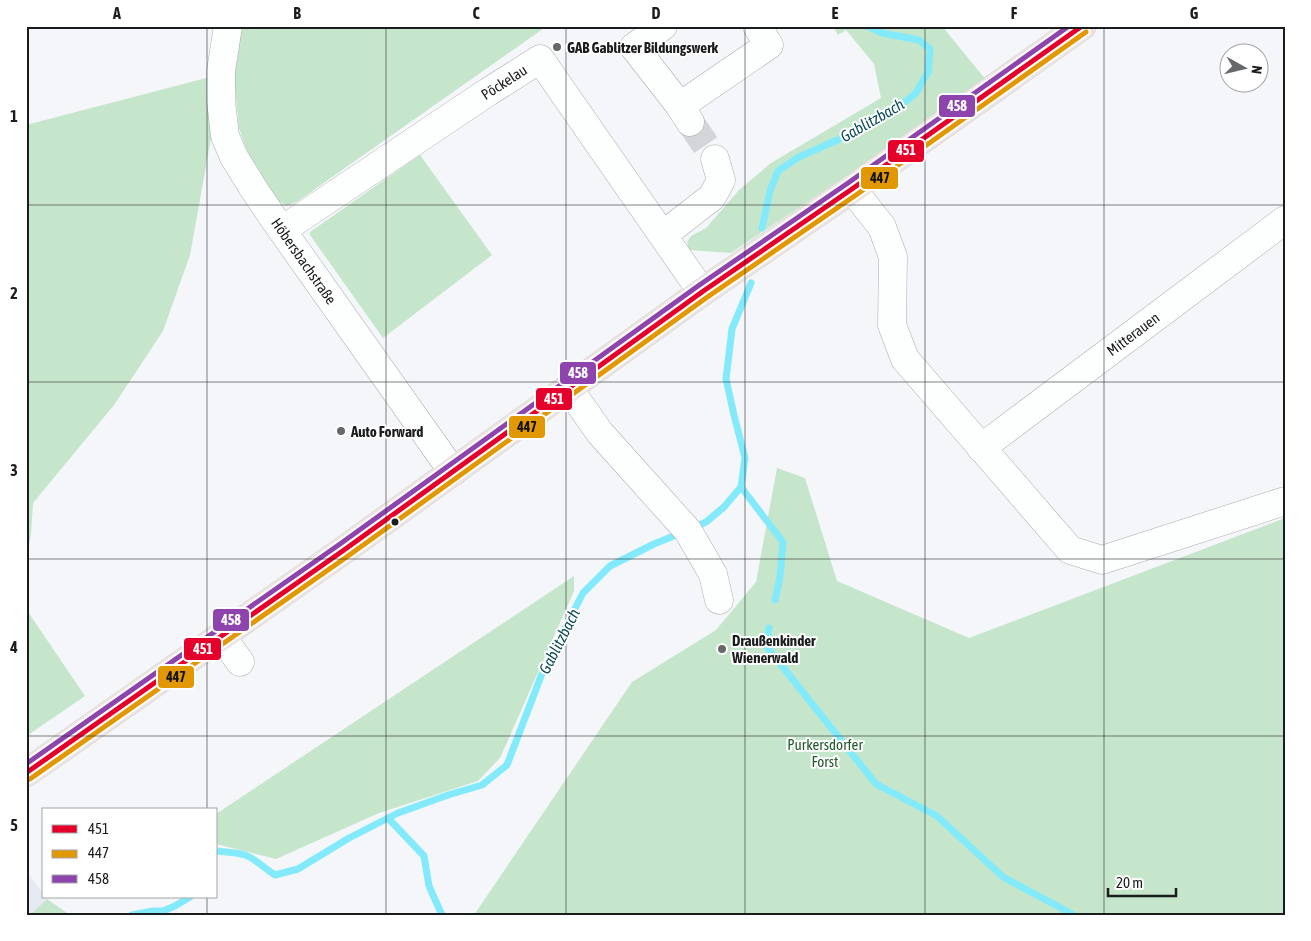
<svg xmlns="http://www.w3.org/2000/svg" width="1311" height="941" viewBox="0 0 1311 941" font-family="'Asap Condensed',sans-serif">
	<style>
		.built { fill: #e7eaf3 }
		.green { fill: #c5e6cb }
		.lines { fill: none; stroke-linecap: round; stroke-linejoin: round }
		.stream { stroke: #83eafc; stroke-width: 7 }
		.minor-tunnel { stroke: #d3d5d8; stroke-width: 28; stroke-dasharray: 28 14; stroke-linecap: butt }
		.minor-casing { stroke: #acadaf; stroke-width: 29 }
		.major-casing { stroke: #d2d3d4; stroke-width: 29 }
		.minor { stroke: #fdfefe; stroke-width: 28 }
		.major { stroke: #ede3e2; stroke-width: 28 }
		.bus-1-casing { stroke: #fff; stroke-width: 9 }
		.bus-2-casing { stroke: #fff; stroke-width: 9 }
		.bus-3-casing { stroke: #fff; stroke-width: 9 }
		.bus-1 { stroke: #e4002b; stroke-width: 5 }
		.bus-2 { stroke: #e19803; stroke-width: 5 }
		.bus-3 { stroke: #8e44ad; stroke-width: 5 }
		.grid { fill: none; stroke: #1b1c1d; stroke-width: 1; stroke-opacity: 0.55 }
		.poi-dot { fill: #67686a; stroke: #fff; stroke-width: 2 }
		.bus-dot { fill: #1b1c1d; stroke: #fff; stroke-width: 2 }
		.labels { text-anchor: middle; dominant-baseline: central; stroke-width: 4; stroke-linejoin: round; paint-order: stroke }
		.poi-label { font-size: 15px; font-weight: bold; fill: #1b1c1d; stroke: #fff; text-anchor: start }
		.street-label { font-size: 15px; fill: #1b1c1d; stroke: #fff }
		.park-label { font-size: 15px; fill: #215a2d; stroke: #fff }
		.water-label { font-size: 16px; font-style: italic; fill: #0f4f59; stroke: #fff }
		.line-badge { stroke: #fff; stroke-width: 2 }
		.badge-label { font-size: 14px; text-anchor: middle; font-weight: bold; fill: #fff }
		.pale-badge-label { font-size: 14px; text-anchor: middle; font-weight: bold; fill: #111 }
		.neatline { fill: none; stroke: #1b1c1d; stroke-width: 2 }
		.grid-label { font-size: 16px; text-anchor: middle; font-weight: bold; fill: #1b1c1d }
	</style>
	<rect width="100%" height="100%" fill="#f4f6f9"/>
	<polygon class="built" points="26,870 44,895 44,897 47,899 30,915 26,915"/>
	<g class="green">
		<polygon points="241,26 547,26 298,201 287,206 276,200 253,162 246,148 239,128 235,87 235,64"/>
		<polygon points="833,26 942,26 986,80 959,100 731,253 689,250 687,242 691,236 706,228 739,190 771,163 881,98 874,64 846,30 838,35"/>
		<polygon points="214,76 213,127 190,255 163,331 114,405 33,503 31,534 28,553 26,555 26,125"/>
		<polygon points="420,155 492,255 383,338 310,235 310,232"/>
		<polygon points="777,468 805,478 837,581 969,638 1285,518 1285,915 474,915 632,682 716,630 756,582"/>
		<polygon points="574,576 574,591 500,758 478,781 379,813 276,859 216,844 216,814"/>
		<polygon points="26,609 85,696 28,735 26,732"/>
		<polygon points="47,899 70,915 30,915"/>
	</g>
	<g class="lines">
		<g class="stream">
			<polyline points="762,228 770,191 778,171 799,157 851,134 899,107 916,93 928,72 930,49 919,40 882,33 867,26"/>
			<polyline points="741,487 783,542 780,577 775,600"/>
			<polyline points="693,528 706,522 724,507 741,487 745,458 734,415 726,379 732,329 751,283"/>
			<polyline points="769,628 766,646 876,784 937,816 1003,877 1074,915"/>
			<polyline points="388,818 424,856 429,886 442,915"/>
			<path d="M216,851C225,852 236,852 245,855C256,859 265,869 275,875L298,869L349,838L398,813L448,795L482,785L507,765L543,671L583,593L610,566L654,544L681,533"/>
			<polyline points="132,915 153,911 163,911 175,906 190,897"/>
		</g>
		<polyline class="minor-tunnel" points="690,122 715,159"/>
		<defs>
			<g id="minor">
				<polyline points="228,26 221,71 221,101 225,136 234,157 253,188 276,222 453,472"/>
				<polyline points="663,26 634,47 680,106 690,122"/>
				<polyline points="680,106 769,45 757,26"/>
				<polyline points="852,189 882,227 893,257 892,325 905,359 1070,550 1102,560 1285,501"/>
				<polyline points="282,230 488,92 540,59 702,292"/>
				<polyline points="663,235 712,197 721,180 715,159"/>
				<polyline points="569,389 600,433 688,531 713,574 719,600"/>
				<polyline points="981,448 1285,220"/>
				<polyline points="221,636 240,662"/>
			</g>
			<polyline id="major" points="26,773 344,550 702,292 852,189 1082,26"/>
		</defs>
		<use href="#minor" class="minor-casing"/>
		<use href="#major" class="major-casing"/>
		<use href="#minor" class="minor"/>
		<use href="#major" class="major"/>
		<defs>
			<polyline id="bus-1" points="26,773 344,550 702,292 852,189 1082,26"/>
			<polyline id="bus-2" points="30,779 348,556 706,298 856,195 1086,32"/>
			<polyline id="bus-3" points="26,764 340,544 698,286 848,183 1069,26"/>
		</defs>
		<use href="#bus-1" class="bus-1-casing"/>
		<use href="#bus-2" class="bus-2-casing"/>
		<use href="#bus-3" class="bus-3-casing"/>
		<use href="#bus-1" class="bus-1"/>
		<use href="#bus-2" class="bus-2"/>
		<use href="#bus-3" class="bus-3"/>
	</g>
	<path class="grid" d="M207,26V810M386,26V915M566,26V915M745,26V915M925,26V915M1104,26V915M26,205H1285M26,382H1285M26,559H1285M26,736H1285M207,897V915"/>
	<g class="poi-dot">
		<circle cx="557" cy="47" r="5"/>
		<circle cx="341" cy="431" r="5"/>
		<circle cx="722" cy="649" r="5"/>
	</g>
	<circle class="bus-dot" cx="395" cy="522" r="4.5"/>
	<g class="labels">
		<g class="poi-label">
			<text x="567" y="47">GAB Gablitzer Bildungswerk</text>
			<text x="351" y="431">Auto Forward</text>
			<text x="732" y="640">Draußenkinder<tspan x="732" dy="17">Wienerwald</tspan></text>
		</g>
		<g class="street-label">
			<text transform="translate(504 82) rotate(-33)">Pöckelau</text>
			<text transform="translate(304 261) rotate(55)">Höbersbachstraße</text>
			<text transform="translate(1133 334) rotate(-37)">Mitterauen</text>
		</g>
		<g class="park-label">
			<text x="825" y="744">Purkersdorfer<tspan x="825" dy="17">Forst</tspan></text>
		</g>
		<g class="water-label">
			<text transform="translate(872 120) rotate(-30)">Gablitzbach</text>
			<text transform="translate(559 641) rotate(-63)">Gablitzbach</text>
		</g>
	</g>
	<g class="line-badge">
		<rect x="938" y="94" width="38" height="24" rx="5" fill="#8e44ad"/>
		<rect x="887" y="139" width="38" height="24" rx="5" fill="#e4002b"/>
		<rect x="860" y="166" width="39" height="24" rx="5" fill="#e19803"/>
		<rect x="559" y="361" width="38" height="24" rx="5" fill="#8e44ad"/>
		<rect x="535" y="387" width="38" height="24" rx="5" fill="#e4002b"/>
		<rect x="508" y="415" width="38" height="24" rx="5" fill="#e19803"/>
		<rect x="212" y="608" width="38" height="24" rx="5" fill="#8e44ad"/>
		<rect x="183" y="637" width="39" height="24" rx="5" fill="#e4002b"/>
		<rect x="157" y="665" width="38" height="24" rx="5" fill="#e19803"/>
	</g>
	<g class="badge-label">
		<text x="957" y="111">458</text>
		<text x="906" y="155">451</text>
		<text x="578" y="378">458</text>
		<text x="554" y="404">451</text>
		<text x="231" y="625">458</text>
		<text x="203" y="654">451</text>
	</g>
	<g class="pale-badge-label">
		<text x="880" y="183">447</text>
		<text x="527" y="432">447</text>
		<text x="176" y="682">447</text>
	</g>
	<rect width="1311" height="941" fill="none" stroke="#ffffff" stroke-width="55"/>
	<rect x="42" y="808" width="175" height="90" fill="#ffffff" stroke="#a4a4a5"/>
	<rect x="52" y="825" width="25" height="8" fill="#e4002b" stroke="#a4a4a5"/>
	<text x="88" y="834" font-size="15" fill="#1b1c1d">451</text>
	<rect x="52" y="850" width="25" height="8" fill="#e19803" stroke="#a4a4a5"/>
	<text x="88" y="858" font-size="15" fill="#1b1c1d">447</text>
	<rect x="52" y="875" width="25" height="8" fill="#8e44ad" stroke="#a4a4a5"/>
	<text x="88" y="884" font-size="15" fill="#1b1c1d">458</text>
	<g transform="translate(1244 68) rotate(98)"><circle r="24" fill="#ffffff" stroke="#a4a4a5"/>
	<path d="M0-4L9 19L0 12L-9 19Z" fill="#67686a"/>
	<text y="-8" font-size="14" font-weight="bold" text-anchor="middle" fill="#1b1c1d">N</text>
	</g>
	<path d="M1108 888v8h68v-8" fill="none" stroke="#1b1c1d" stroke-width="2.5"/>
	<text x="1116" y="888" font-size="15" fill="#1b1c1d" stroke="#ffffff" stroke-width="4" paint-order="stroke">20 m</text>
	<rect x="28" y="28" width="1256" height="886" class="neatline"/>
	<g class="grid-label">
		<text x="117" y="19">A</text>
		<text x="297" y="19">B</text>
		<text x="476" y="19">C</text>
		<text x="656" y="19">D</text>
		<text x="835" y="19">E</text>
		<text x="1014" y="19">F</text>
		<text x="1194" y="19">G</text>
		<text x="14" y="122">1</text>
		<text x="14" y="299">2</text>
		<text x="14" y="476">3</text>
		<text x="14" y="653">4</text>
		<text x="14" y="831">5</text>
	</g>
</svg>
